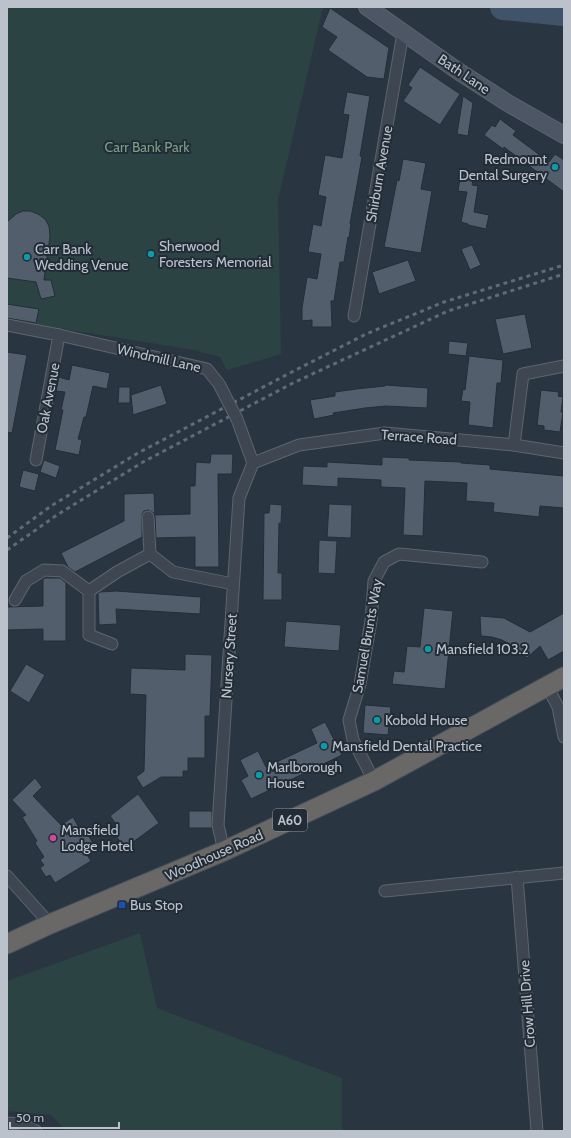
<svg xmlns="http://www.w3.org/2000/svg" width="571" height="1138" viewBox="0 0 571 1138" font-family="Cabin,sans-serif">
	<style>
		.green { fill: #2c4344 }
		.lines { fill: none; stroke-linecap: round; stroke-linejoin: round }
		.river { stroke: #415369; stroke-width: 26 }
		.building { fill: #535e6c; stroke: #242e39 }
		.minor-casing { stroke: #5c656f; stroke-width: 13 }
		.secondary-casing { stroke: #5c656f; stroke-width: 18 }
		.trunk-casing { stroke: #48525c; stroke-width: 21 }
		.minor { stroke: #3e4751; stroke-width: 11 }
		.secondary { stroke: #4c5664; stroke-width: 16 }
		.trunk { stroke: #6a6866; stroke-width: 19 }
		.rail { stroke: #606b78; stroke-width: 3; stroke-dasharray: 4 4; stroke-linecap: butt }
		.minor-bridge-casing { stroke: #5c656f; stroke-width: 13; stroke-linecap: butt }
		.minor-bridge { stroke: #3e4751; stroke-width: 11 }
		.culture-dot { fill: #0f9aa8; stroke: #222c37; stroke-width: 1.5 }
		.hotel-dot { fill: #d1479c; stroke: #222c37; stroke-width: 1.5 }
		.transit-dot { fill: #1a4fb4; stroke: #222c37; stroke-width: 1.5 }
		.labels { text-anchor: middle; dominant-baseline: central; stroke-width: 4; stroke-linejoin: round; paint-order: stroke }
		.shield { fill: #222c37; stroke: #8d959f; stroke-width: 1 }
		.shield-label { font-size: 13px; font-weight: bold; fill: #bbc2cb }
		.street-label { font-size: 14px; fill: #bbc2cb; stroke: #222c37 }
		.park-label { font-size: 14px; fill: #7b9f82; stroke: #222c37 }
		.poi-label { font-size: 14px; fill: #bbc2cb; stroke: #222c37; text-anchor: start }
	</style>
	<rect width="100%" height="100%" fill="#293541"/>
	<g class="green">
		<polygon points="7,7 323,7 278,200 281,354 227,370 220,357 194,350 7,320"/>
		<polygon points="140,933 157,1008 342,1078 342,1131 66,1131 51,1115 7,1111 7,981"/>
	</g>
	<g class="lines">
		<polyline class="river" points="503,7 564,13"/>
	</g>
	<g class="building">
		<polygon points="330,8 389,48 384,79 367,77 328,50 337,37 322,27"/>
		<polygon points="420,67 460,94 440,125 403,101 412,88 408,85"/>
		<polygon points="347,92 370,96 360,156 362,157 350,224 351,224 349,238 348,237 344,262 340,262 334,301 331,301 332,327 312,327 312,320 302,321 302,308 307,277 317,279 321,254 308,252 313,224 321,226 326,197 318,195 325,155 342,158 349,115 343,114"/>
		<polygon points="463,96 473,103 468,136 457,134"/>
		<polygon points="500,119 516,131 513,135 549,162 555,154 564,160 564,192 504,147 503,149 484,135 492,125 495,127"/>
		<polygon points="403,159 426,163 421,189 432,191 421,253 384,247 397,180 399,181"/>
		<polygon points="461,172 468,178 473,180 472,185 478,186 474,212 489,215 486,229 468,225 468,224 461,222 467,192 458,191"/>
		<polygon points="23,211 30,211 38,214 45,219 49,226 50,236 44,280 51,280 55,296 41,299 36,282 7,278 7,222 16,214"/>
		<polygon points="472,245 481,265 470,270 461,249"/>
		<polygon points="408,260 416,281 379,294 372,272"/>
		<polygon points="7,304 39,309 36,323 7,318"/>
		<polygon points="525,314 532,348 503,354 495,319"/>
		<polygon points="449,341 468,343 466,356 448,354"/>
		<polygon points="7,352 27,355 12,433 7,432"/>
		<polygon points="469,356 503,360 501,383 497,383 493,428 468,425 470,402 461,401 463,389 465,390"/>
		<polygon points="72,365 110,373 107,389 93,386 86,417 84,417 78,439 82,440 79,455 55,450 63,410 61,410 65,392 56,391 59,377 69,380"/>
		<polygon points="161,385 167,404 133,415 131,395"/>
		<polygon points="385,385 428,388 427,408 386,406 365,408 333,413 334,415 314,419 310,400 335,396 335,392 356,389 385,386"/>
		<polygon points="119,387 130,387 130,403 118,403"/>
		<polygon points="541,390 559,392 558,396 563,397 561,412 563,412 560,432 544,430 544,426 537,425"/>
		<polygon points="211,454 233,454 232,474 218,474 219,567 195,567 195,537 156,538 155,516 154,513 148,510 144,511 142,514 142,537 75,572 68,567 61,553 124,521 124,494 154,493 155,515 190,514 190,486 195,486 196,462 210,463"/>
		<polygon points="382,457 409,458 409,460 461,462 461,463 490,465 490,469 564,476 564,508 540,506 539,517 493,512 494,503 466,501 467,483 425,481 423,536 403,535 405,488 381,487 381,480 338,478 338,487 302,485 303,466 327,467 327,462 382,465"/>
		<polygon points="44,460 60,466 56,478 40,472"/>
		<polygon points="23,470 39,474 35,491 19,487"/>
		<polygon points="270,504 282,505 281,524 279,523 278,573 282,573 282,600 263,600 264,513 269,513"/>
		<polygon points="329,504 352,505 351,538 327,537"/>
		<polygon points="319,540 337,541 335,574 318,573"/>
		<polygon points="45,578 60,578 66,583 66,641 43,641 43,629 7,630 7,607 43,606 43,579"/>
		<polygon points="116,591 201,597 200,614 116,609 117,624 99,625 98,593 100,592"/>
		<polygon points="424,608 453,611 445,689 392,684 394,671 404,672 407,646 420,647"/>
		<polygon points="564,613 564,651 548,660 540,646 527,658 517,648 502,640 492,637 481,636 480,616 504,618 530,632"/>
		<polygon points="286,621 341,625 339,651 284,647"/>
		<polygon points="185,654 212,655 210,716 205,716 205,758 188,758 188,771 183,771 183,777 161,777 143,788 136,777 144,771 146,695 130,694 131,668 185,670"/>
		<polygon points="26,664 45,675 29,703 10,691"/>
		<polygon points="365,705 391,707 388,735 363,733"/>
		<polygon points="325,722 342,755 251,799 241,780 248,776 240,760 258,751 266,767 317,743 311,729"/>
		<polygon points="35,778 42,787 33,796 61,825 73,817 83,835 87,833 94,845 89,848 92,853 87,855 91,861 55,883 50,875 46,877 40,868 44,865 40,860 44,857 35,843 37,841 22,817 26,815 12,800"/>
		<polygon points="138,794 159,823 125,848 113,832 119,828 110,816"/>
		<rect x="189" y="811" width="23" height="17"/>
	</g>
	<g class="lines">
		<defs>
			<g id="minor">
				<polyline points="354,316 403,33"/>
				<polyline points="7,325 59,335 207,369 219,384"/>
				<polyline points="237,419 253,463"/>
				<polyline points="514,445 523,374 564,366"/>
				<polyline points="36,460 59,335"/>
				<polyline points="253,463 299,445 385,433 514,445 564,453"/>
				<polyline points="148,517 150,554 173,572 233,584"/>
				<polyline points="15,600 26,581 44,570 62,571 89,591"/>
				<polyline points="112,644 89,635 89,591 117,572 150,554"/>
				<polyline points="547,686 558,707 564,737"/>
				<polyline points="374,781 353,740 349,720 360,684 371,621 374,581 384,562 399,554 482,562"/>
				<polyline points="224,851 218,825 239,498 253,463"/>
				<polyline points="7,876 50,924"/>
				<polyline points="517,877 537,1131"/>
				<polyline points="385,891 564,873"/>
				<polyline points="7,1123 21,1124 36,1131"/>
			</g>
			<polyline id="secondary" points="367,7 458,71 506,102 564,135"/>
			<polyline id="trunk" points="7,944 50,924 224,851 374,781 564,677"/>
		</defs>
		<use href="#minor" class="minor-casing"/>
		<use href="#secondary" class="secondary-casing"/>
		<use href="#trunk" class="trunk-casing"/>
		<use href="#minor" class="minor"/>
		<use href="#secondary" class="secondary"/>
		<use href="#trunk" class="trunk"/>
		<g class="rail">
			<polyline points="7,538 51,506 138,453 288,374 366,334 444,302 564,265"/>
			<polyline points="7,550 57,515 143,462 293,383 448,311 564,274"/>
		</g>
		<defs>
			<polyline id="minor-bridge" points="219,384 237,419"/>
		</defs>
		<use href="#minor-bridge" class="minor-bridge-casing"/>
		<use href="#minor-bridge" class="minor-bridge"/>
	</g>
	<g class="culture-dot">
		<circle cx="555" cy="167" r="4"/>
		<circle cx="151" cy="254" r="4"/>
		<circle cx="27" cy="257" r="4"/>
		<circle cx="428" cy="649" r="4"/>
		<circle cx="377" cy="720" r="4"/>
		<circle cx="324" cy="746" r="4"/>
		<circle cx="259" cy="775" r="4"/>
	</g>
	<circle class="hotel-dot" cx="53" cy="838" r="4"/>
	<rect class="transit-dot" x="118" y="901" width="8" height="8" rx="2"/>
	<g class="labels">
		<rect class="shield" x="273" y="809" width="34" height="22" rx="3"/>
		<g class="shield-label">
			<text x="290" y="820">A60</text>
		</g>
		<g class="street-label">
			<text transform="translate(464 74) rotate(34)">Bath Lane</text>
			<text transform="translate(379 174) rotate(-80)">Shirburn Avenue</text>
			<text transform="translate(159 358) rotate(13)">Windmill Lane</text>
			<text transform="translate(48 398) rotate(-79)">Oak Avenue</text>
			<text transform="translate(419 437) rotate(4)">Terrace Road</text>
			<text transform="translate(367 636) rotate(-80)">Samuel Brunts Way</text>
			<text transform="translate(229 656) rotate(-86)">Nursery Street</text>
			<text transform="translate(214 855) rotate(-24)">Woodhouse Road</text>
			<text transform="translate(527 1004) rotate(-94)">Crow Hill Drive</text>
		</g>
		<g class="park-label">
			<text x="147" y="147">Carr Bank Park</text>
		</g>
		<g class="poi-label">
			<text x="547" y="159" text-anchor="end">Redmount<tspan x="547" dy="16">Dental Surgery</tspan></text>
			<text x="159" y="246">Sherwood<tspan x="159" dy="16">Foresters Memorial</tspan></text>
			<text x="35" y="249">Carr Bank<tspan x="35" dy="16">Wedding Venue</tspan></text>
			<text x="436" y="649">Mansfield 103.2</text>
			<text x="385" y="720">Kobold House</text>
			<text x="332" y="746">Mansfield Dental Practice</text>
			<text x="267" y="767">Marlborough<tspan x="267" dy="16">House</tspan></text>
			<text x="61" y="830">Mansfield<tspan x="61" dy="16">Lodge Hotel</tspan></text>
			<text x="130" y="905">Bus Stop</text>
		</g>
	</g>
	<rect width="571" height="1138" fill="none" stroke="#bbc2cb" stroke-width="16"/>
	<path d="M10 1122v6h109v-6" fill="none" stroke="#bbc2cb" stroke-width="2"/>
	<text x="16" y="1122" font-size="12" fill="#bbc2cb" stroke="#222c37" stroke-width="3" paint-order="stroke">50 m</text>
</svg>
